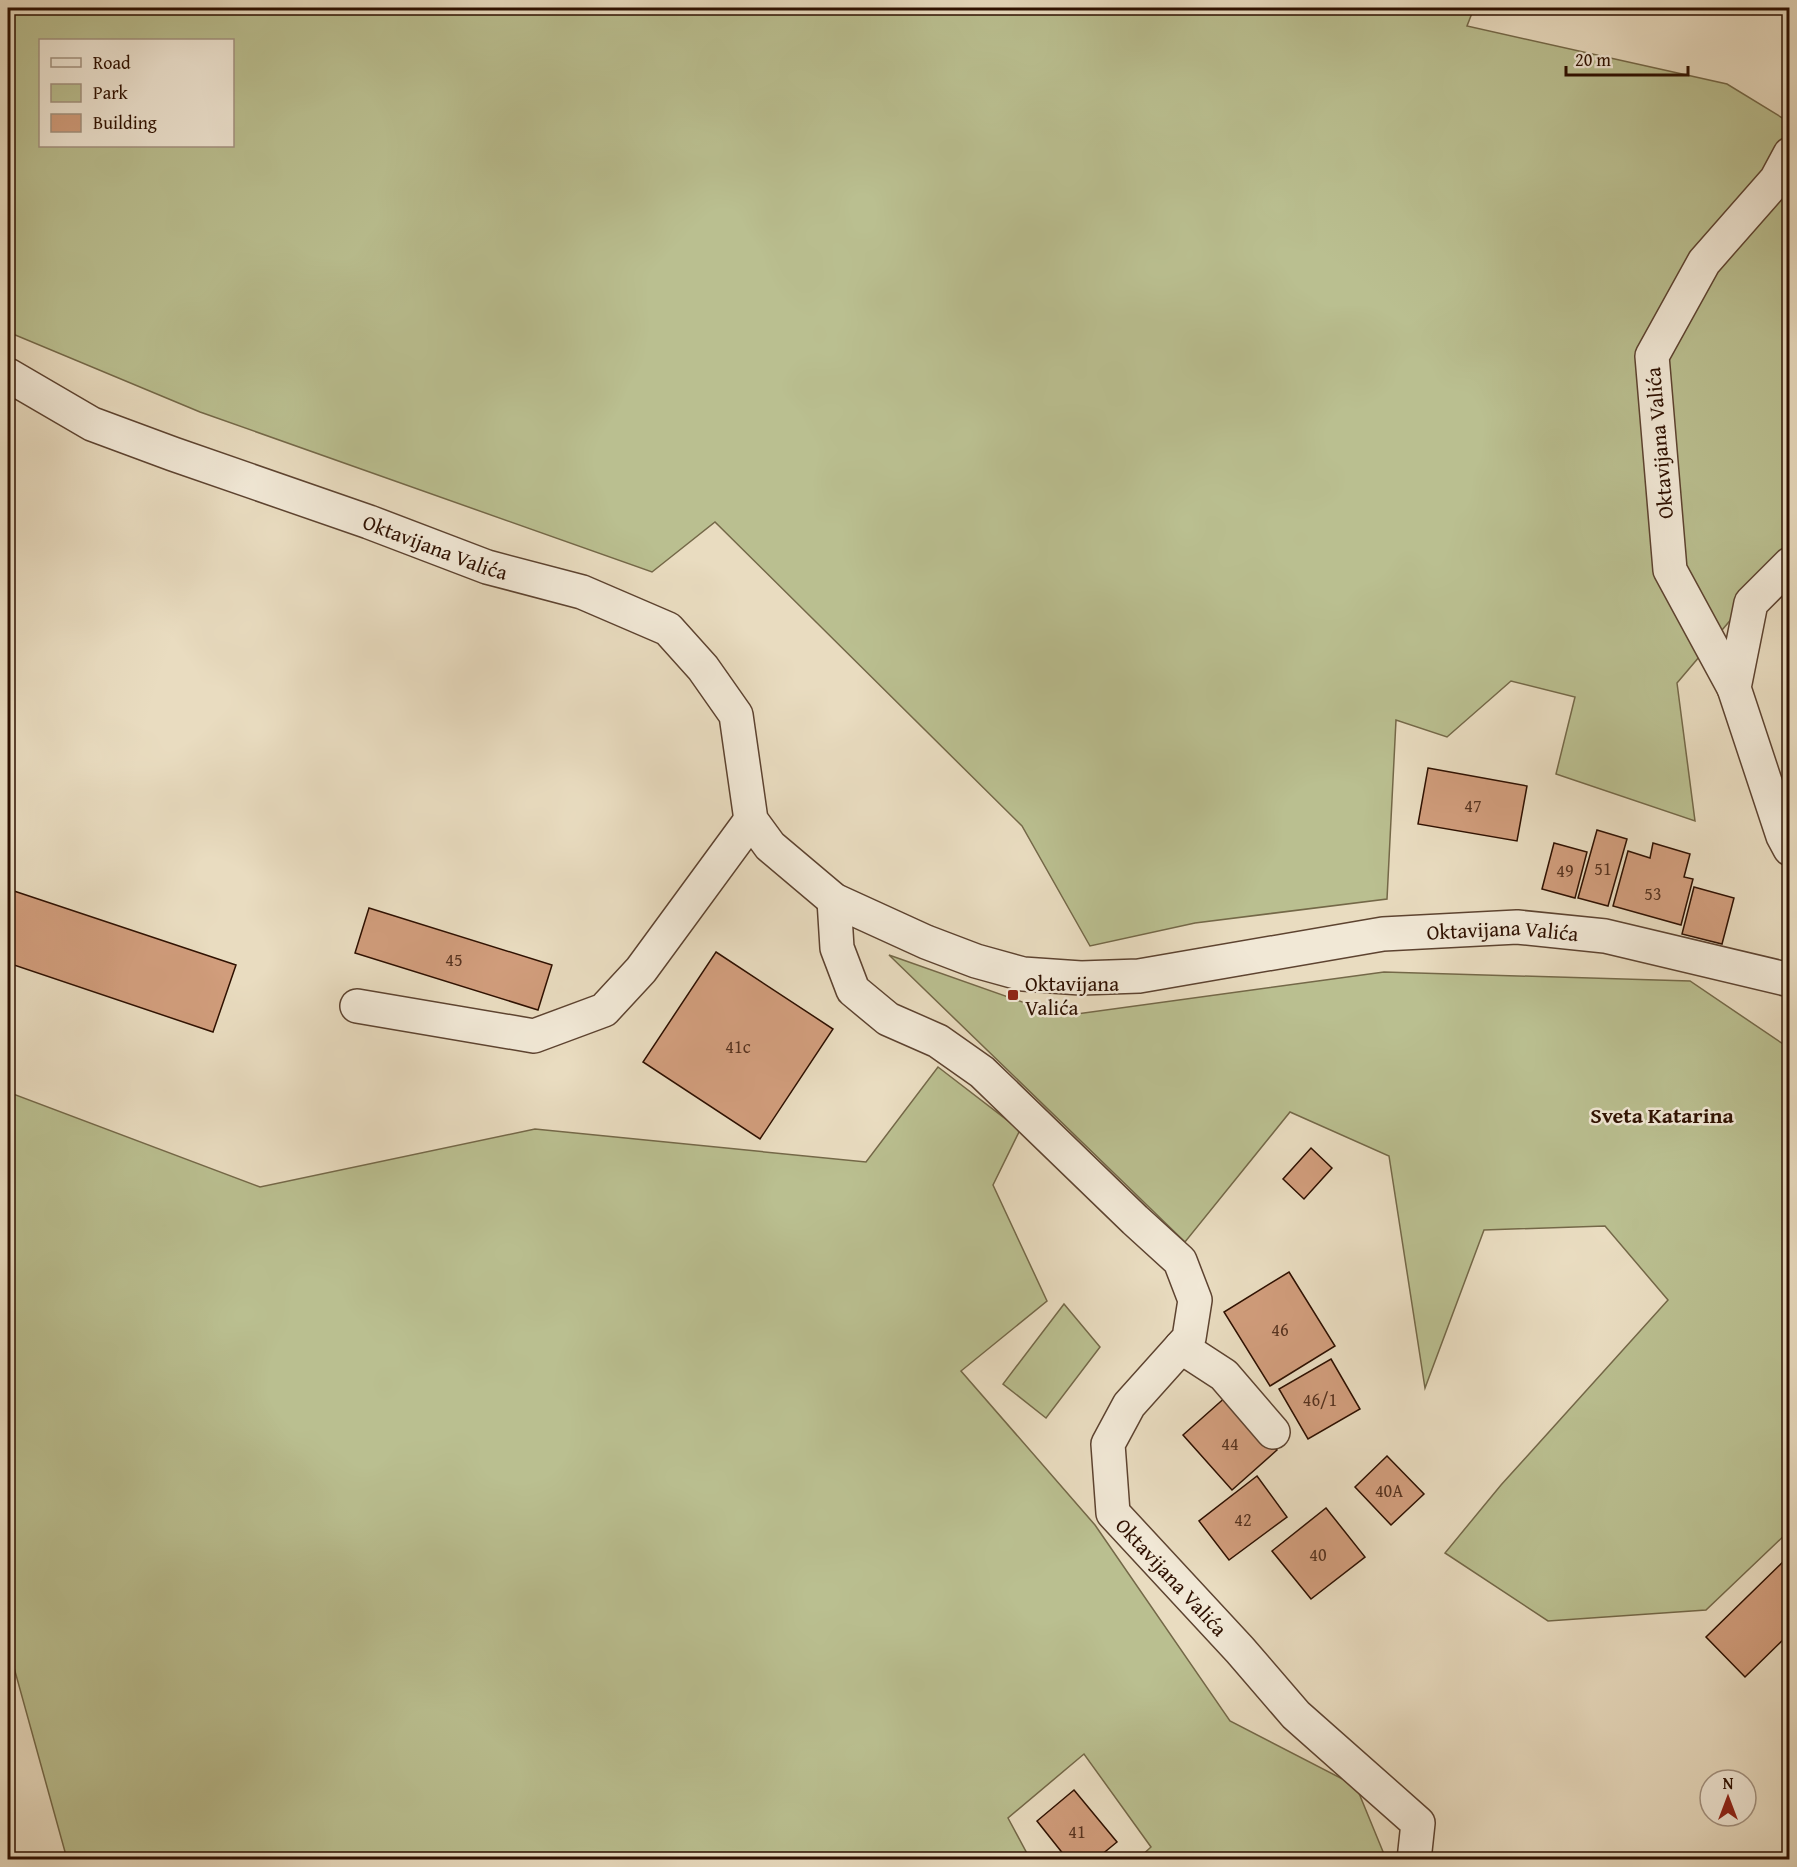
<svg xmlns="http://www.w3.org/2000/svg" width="1797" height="1867" viewBox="0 0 1797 1867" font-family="'Gentium Book Plus',serif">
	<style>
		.green { fill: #babf90; stroke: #746848; stroke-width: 1.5; fill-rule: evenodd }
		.building { fill: #d19d7c; stroke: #2e1000; stroke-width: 1.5 }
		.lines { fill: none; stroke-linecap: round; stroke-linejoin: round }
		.minor-casing { stroke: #5d4330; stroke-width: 36 }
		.minor { stroke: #f1e8d6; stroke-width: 33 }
		.poi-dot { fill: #8f2418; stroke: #f1e8d6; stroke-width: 2 }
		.labels { text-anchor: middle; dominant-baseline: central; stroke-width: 5; stroke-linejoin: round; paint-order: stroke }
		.number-label { font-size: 18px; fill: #57331f }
		.street-label { font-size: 21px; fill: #2e1000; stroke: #f1e8d6 }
		.poi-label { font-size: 21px; fill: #2e1000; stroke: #f1e8d6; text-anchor: start }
		.neighbourhood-label { font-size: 22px; font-weight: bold; fill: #2e1000; stroke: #f1e8d6 }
	</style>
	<rect width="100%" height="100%" fill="#e9dcc0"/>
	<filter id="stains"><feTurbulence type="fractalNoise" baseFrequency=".00333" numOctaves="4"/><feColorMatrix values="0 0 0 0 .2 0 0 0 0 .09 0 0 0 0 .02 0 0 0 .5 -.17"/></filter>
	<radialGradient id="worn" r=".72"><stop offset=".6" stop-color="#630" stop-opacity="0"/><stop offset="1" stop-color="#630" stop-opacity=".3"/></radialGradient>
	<g class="green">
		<path d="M8,8H1474L1467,26L1727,84L1789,122L1790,550L1677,683L1695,821L1556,774L1575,697L1511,681L1447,737L1396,720L1387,899L1195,923L1090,946L1022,826L715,522L652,572L200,412L8,332ZM40,40H232V146H40Z"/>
		<polygon points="889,955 1062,1016 1384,972 1690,981 1789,1048 1789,1531 1706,1610 1548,1621 1445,1553 1501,1485 1668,1300 1605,1226 1484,1230 1425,1388 1389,1156 1290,1112 1185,1242"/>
		<polygon points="938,1067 1020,1130 993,1185 1047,1301 961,1371 1095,1525 1230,1721 1356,1786 1386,1859 1138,1859 1151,1847 1084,1754 1008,1818 1030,1859 67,1859 8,1646 8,1092 260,1187 535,1129 866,1162"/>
		<polygon points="1064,1304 1100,1347 1046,1418 1003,1384"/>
	</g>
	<g class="building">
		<polygon points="1428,768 1527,786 1517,841 1418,824"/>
		<polygon points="1597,830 1627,839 1608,906 1578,898"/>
		<polygon points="1554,843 1587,852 1575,898 1542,889"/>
		<polygon points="1653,843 1690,854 1684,877 1693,879 1681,925 1613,906 1628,851 1650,858"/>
		<polygon points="1694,887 1734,898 1722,944 1682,934"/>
		<polygon points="8,889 236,965 213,1032 8,963"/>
		<polygon points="369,908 552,965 538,1010 355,953"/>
		<polygon points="716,952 833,1029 760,1139 643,1062"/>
		<polygon points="1311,1148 1332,1168 1304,1199 1283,1179"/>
		<polygon points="1289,1272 1335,1346 1270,1386 1224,1312"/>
		<polygon points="1331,1359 1360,1409 1308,1439 1279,1389"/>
		<polygon points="1228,1395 1277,1450 1232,1490 1183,1435"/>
		<polygon points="1387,1456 1424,1494 1391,1525 1355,1487"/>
		<polygon points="1257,1476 1287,1517 1229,1560 1199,1521"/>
		<polygon points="1326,1508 1365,1557 1311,1599 1272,1551"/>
		<polygon points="1790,1555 1790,1633 1745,1677 1706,1637"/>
		<polygon points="1074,1790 1117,1842 1095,1860 1068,1860 1037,1821"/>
	</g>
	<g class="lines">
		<defs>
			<g id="minor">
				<path id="s1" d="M8,375L92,424L173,454L369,522L487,567L582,592L668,629L703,668L736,715L751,820L770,846L834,900L926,942L976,961L1023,974L1081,978L1139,976L1383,934L1517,927L1605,936L1790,980"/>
				<polyline points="1790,564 1751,603 1734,688 1783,836 1790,849"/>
				<polyline points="1734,688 1670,570 1652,356 1704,262 1776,180 1790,154"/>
				<path id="s2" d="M834,900L837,948L853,990L888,1019L938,1041L982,1072L1135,1220L1180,1261L1195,1300L1189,1338L1129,1405L1108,1444L1113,1513L1240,1650L1296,1715L1418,1823L1414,1860"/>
				<polyline points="357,1006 534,1036 604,1010 641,970 751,820"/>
				<polyline points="1181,1347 1224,1375 1273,1432"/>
			</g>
		</defs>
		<use href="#minor" class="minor-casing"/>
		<use href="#minor" class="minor"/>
	</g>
	<rect class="poi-dot" x="1007" y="989" width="12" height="12" rx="3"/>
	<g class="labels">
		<g class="number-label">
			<text x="1473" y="805">47</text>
			<text x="1603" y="868">51</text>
			<text x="1565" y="870">49</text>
			<text x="1653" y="893">53</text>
			<text x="454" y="959">45</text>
			<text x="738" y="1046">41c</text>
			<text x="1280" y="1329">46</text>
			<text x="1320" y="1399">46/1</text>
			<text x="1230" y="1443">44</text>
			<text x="1389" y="1490">40A</text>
			<text x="1243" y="1519">42</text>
			<text x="1318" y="1554">40</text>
			<text x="1077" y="1831">41</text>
		</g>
		<g class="street-label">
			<text transform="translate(1659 443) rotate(-95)">Oktavijana Valića</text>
			<text stroke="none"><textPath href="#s1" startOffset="462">Oktavijana Valića</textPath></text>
			<text stroke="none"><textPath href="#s1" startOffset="1728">Oktavijana Valića</textPath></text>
			<text stroke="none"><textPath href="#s2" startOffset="891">Oktavijana Valića</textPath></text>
		</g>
		<g class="poi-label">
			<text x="1025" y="983">Oktavijana<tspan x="1025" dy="24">Valića</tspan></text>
		</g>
		<g class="neighbourhood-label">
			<text x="1662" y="1115">Sveta Katarina</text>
		</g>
	</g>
	<rect width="1797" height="1867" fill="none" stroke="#e9dcc0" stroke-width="30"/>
	<rect x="9" y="9" width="1779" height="1849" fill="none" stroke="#2e1000" stroke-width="3"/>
	<rect x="15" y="15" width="1767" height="1837" fill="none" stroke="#2e1000" stroke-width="1.5"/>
	<rect x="39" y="39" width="195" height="108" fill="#f1e8d6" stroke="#a39280" stroke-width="1.5"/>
	<rect x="51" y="58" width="30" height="9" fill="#f1e8d6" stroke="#a39280" stroke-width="1.5"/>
	<text x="93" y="69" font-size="18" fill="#2e1000">Road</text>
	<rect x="51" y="84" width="30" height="18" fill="#babf90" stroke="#a39280" stroke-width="1.5"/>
	<text x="93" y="99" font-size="18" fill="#2e1000">Park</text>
	<rect x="51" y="114" width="30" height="18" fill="#d19d7c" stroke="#a39280" stroke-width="1.5"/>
	<text x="93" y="129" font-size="18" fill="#2e1000">Building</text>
	<g transform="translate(1728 1798)"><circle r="28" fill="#f1e8d6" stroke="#a39280" stroke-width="1.5"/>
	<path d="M0-4.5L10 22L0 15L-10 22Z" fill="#8f2418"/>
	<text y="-9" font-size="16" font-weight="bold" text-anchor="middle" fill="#2e1000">N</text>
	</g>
	<path d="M1566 66v9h122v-9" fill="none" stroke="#2e1000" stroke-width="3"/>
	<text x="1575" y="66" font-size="18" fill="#2e1000" stroke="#f1e8d6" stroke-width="4.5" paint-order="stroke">20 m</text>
	<rect width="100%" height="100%" filter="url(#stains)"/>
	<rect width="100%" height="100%" fill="url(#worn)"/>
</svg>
